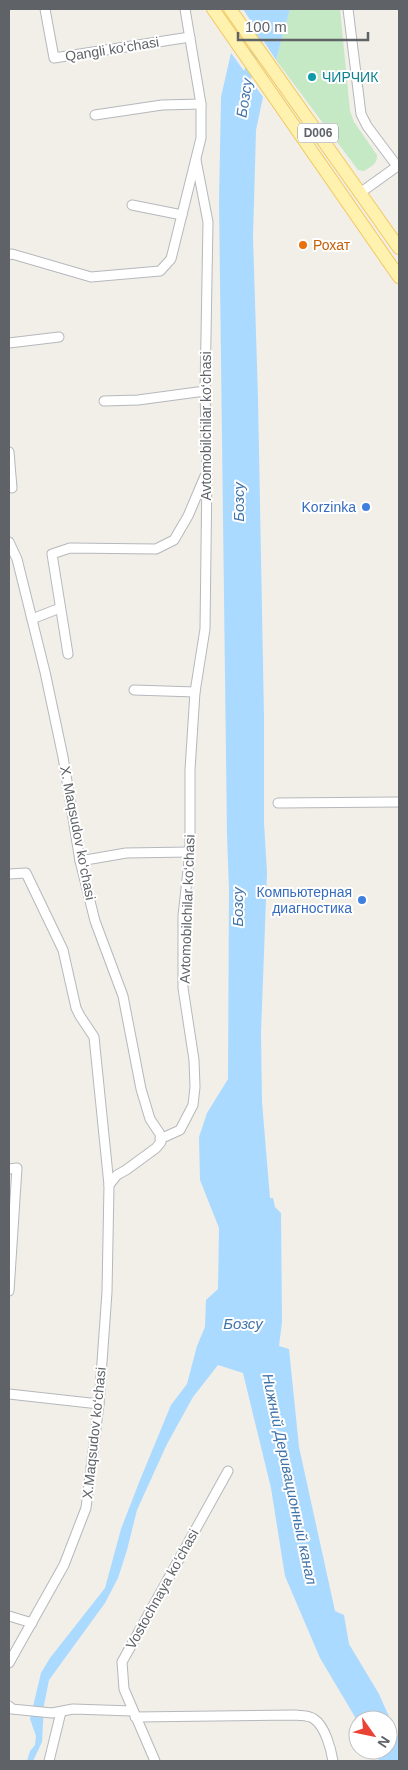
<svg xmlns="http://www.w3.org/2000/svg" width="408" height="1770" viewBox="0 0 408 1770" font-family="Helvetica,sans-serif">
	<style>
		.green { fill: #c5e8c5 }
		.water { fill: #aadaff }
		.lines { fill: none; stroke-linecap: round; stroke-linejoin: round }
		.canal { stroke: #aadaff; stroke-width: 9 }
		.minor-casing { stroke: #b5b8bc; stroke-width: 11 }
		.primary-casing { stroke: #f2c960; stroke-width: 14 }
		.minor { stroke: #fff; stroke-width: 9 }
		.primary { stroke: #fff2af; stroke-width: 12 }
		.culture-dot { fill: #0f9aa8; stroke: #fff; stroke-width: 2 }
		.food-dot { fill: #e8710a; stroke: #fff; stroke-width: 2 }
		.shop-dot { fill: #3f7fe0; stroke: #fff; stroke-width: 2 }
		.labels { text-anchor: middle; dominant-baseline: central; stroke-width: 4; stroke-linejoin: round; paint-order: stroke }
		.shield { fill: #fff; stroke: #8f9295; stroke-width: 1 }
		.shield-label { font-size: 12px; font-weight: bold; fill: #5f6368 }
		.street-label { font-size: 14px; fill: #5f6368; stroke: #fff }
		.culture-label { font-size: 14px; fill: #0d838f; stroke: #fff; text-anchor: start }
		.food-label { font-size: 14px; fill: #c56008; stroke: #fff; text-anchor: start }
		.shop-label { font-size: 14px; fill: #366cbe; stroke: #fff; text-anchor: end }
		.water-label { font-size: 15px; font-style: italic; fill: #4174aa; stroke: #fff }
	</style>
	<rect width="100%" height="100%" fill="#f1efe8"/>
	<path class="green" d="M290,9H340L350,111L354,122L377,155C378,164 370,167 364,171L358,170L276,60Z"/>
	<g class="water">
		<polygon points="243,9 290,9 276,60"/>
		<polygon points="231,53 263,97 256,130 253,237 258,398 264,717 264,823 267,872 261,1033 262,1102 270,1198 273,1198 275,1207 281,1213 282,1322 279,1346 289,1349 299,1447 335,1611 344,1615 349,1644 379,1694 399,1739 399,1761 379,1761 374,1750 388,1750 388,1720 358,1720 358,1722 320,1658 285,1576 271,1488 243,1373 218,1365 193,1397 167,1444 137,1510 127,1550 118,1578 105,1603 49,1680 44,1705 42,1742 33,1761 27,1761 30,1751 35,1745 36,1736 30,1719 41,1673 50,1658 105,1588 121,1529 140,1480 171,1405 187,1384 197,1346 205,1327 206,1300 218,1289 219,1228 200,1180 199,1137 207,1113 228,1079 229,890 227,834 219,201 221,97"/>
	</g>
	<g class="lines">
		<polyline class="canal" points="244,87 267,9"/>
		<defs>
			<g id="minor">
				<polyline points="45,9 54,58 190,37"/>
				<polyline points="348,9 361,114 367,126 397,166"/>
				<polyline points="95,115 162,105 201,104"/>
				<polyline points="360,193 399,165"/>
				<polyline points="132,205 182,215"/>
				<polyline points="9,255 12,254 91,277 160,271 171,259 201,138 201,104 185,9"/>
				<polyline points="9,343 59,337"/>
				<polyline points="104,401 138,400 205,391"/>
				<polyline points="9,452 12,488"/>
				<polyline points="9,542 17,559 45,672 63,757 80,861 95,921 123,996 141,1089 150,1119 160,1134 161,1142 156,1148 126,1170 117,1175 109,1185"/>
				<polyline points="32,619 60,608"/>
				<polyline points="68,654 52,554 70,548 156,549 174,540 188,516 205,476"/>
				<polyline points="134,690 195,692"/>
				<polyline points="278,803 399,802"/>
				<polyline points="80,861 126,853 190,852"/>
				<polyline points="9,874 26,873 63,950 76,1008 80,1016 94,1037 109,1185 107,1292 99,1404 86,1508 64,1565 9,1663"/>
				<polyline points="160,1139 180,1130 193,1105 195,1087 194,1060 183,988 183,916 190,852 190,770 195,692 205,629 207,472 205,391 208,222 196,160"/>
				<polyline points="9,1169 17,1168 9,1291"/>
				<polyline points="9,1394 99,1404"/>
				<polyline points="9,1616 32,1623"/>
				<polyline points="9,1706 12,1709 52,1713 73,1709 132,1711"/>
				<path d="M135,1717L295,1715C301,1716 309,1715 314,1719C325,1726 331,1749 333,1761"/>
				<polyline points="49,1761 61,1712"/>
				<polyline points="155,1761 124,1689 122,1662 228,1471"/>
			</g>
			<g id="primary">
				<polyline points="213,9 399,277"/>
				<polyline points="230,9 399,248"/>
			</g>
		</defs>
		<use href="#minor" class="minor-casing"/>
		<use href="#primary" class="primary-casing"/>
		<use href="#minor" class="minor"/>
		<use href="#primary" class="primary"/>
	</g>
	<circle class="culture-dot" cx="312" cy="77" r="5"/>
	<circle class="food-dot" cx="303" cy="245" r="5"/>
	<g class="shop-dot">
		<circle cx="366" cy="507" r="5"/>
		<circle cx="362" cy="900" r="5"/>
	</g>
	<g class="labels">
		<rect class="shield" x="298" y="123.5" width="40" height="19" rx="4"/>
		<g class="shield-label">
			<text x="318" y="133">D006</text>
		</g>
		<g class="street-label">
			<text transform="translate(112 49) rotate(-9)">Qangli ko‘chasi</text>
			<text transform="translate(206 426) rotate(-90)">Avtomobilchilar ko‘chasi</text>
			<text transform="translate(78 833) rotate(79)">X. Maqsudov ko‘chasi</text>
			<text transform="translate(187 909) rotate(-88)">Avtomobilchilar ko‘chasi</text>
			<text transform="translate(94 1433) rotate(-84)">X.Maqsudov ko‘chasi</text>
			<text transform="translate(162 1589) rotate(-61)">Vostochnaya ko‘chasi</text>
		</g>
		<g class="culture-label">
			<text x="322" y="77">ЧИРЧИК</text>
		</g>
		<g class="food-label">
			<text x="313" y="245">Рохат</text>
		</g>
		<g class="shop-label">
			<text x="356" y="507">Korzinka</text>
			<text x="352" y="892">Компьютерная<tspan x="352" dy="16">диагностика</tspan></text>
		</g>
		<g class="water-label">
			<text transform="translate(244 98) rotate(-81)">Бозсу</text>
			<text transform="translate(238 502) rotate(-90)">Бозсу</text>
			<text transform="translate(237 907) rotate(-90)">Бозсу</text>
			<text x="243" y="1323">Бозсу</text>
			<text transform="translate(290 1479) rotate(78)">Нижний Деривационный канал</text>
		</g>
	</g>
	<rect width="408" height="1770" fill="none" stroke="#5f6368" stroke-width="20"/>
	<g transform="translate(373 1735) rotate(123)"><circle r="24" fill="#ffffff" stroke="#bfc1c3"/>
	<path d="M0-4L9 19L0 12L-9 19Z" fill="#ea4335"/>
	<text y="-8" font-size="14" font-weight="bold" text-anchor="middle" fill="#5f6368">N</text>
	</g>
	<path d="M238 32v8h130v-8" fill="none" stroke="#5f6368" stroke-width="2.5"/>
	<text x="245" y="32" font-size="15" fill="#5f6368" stroke="#ffffff" stroke-width="4" paint-order="stroke">100 m</text>
</svg>
